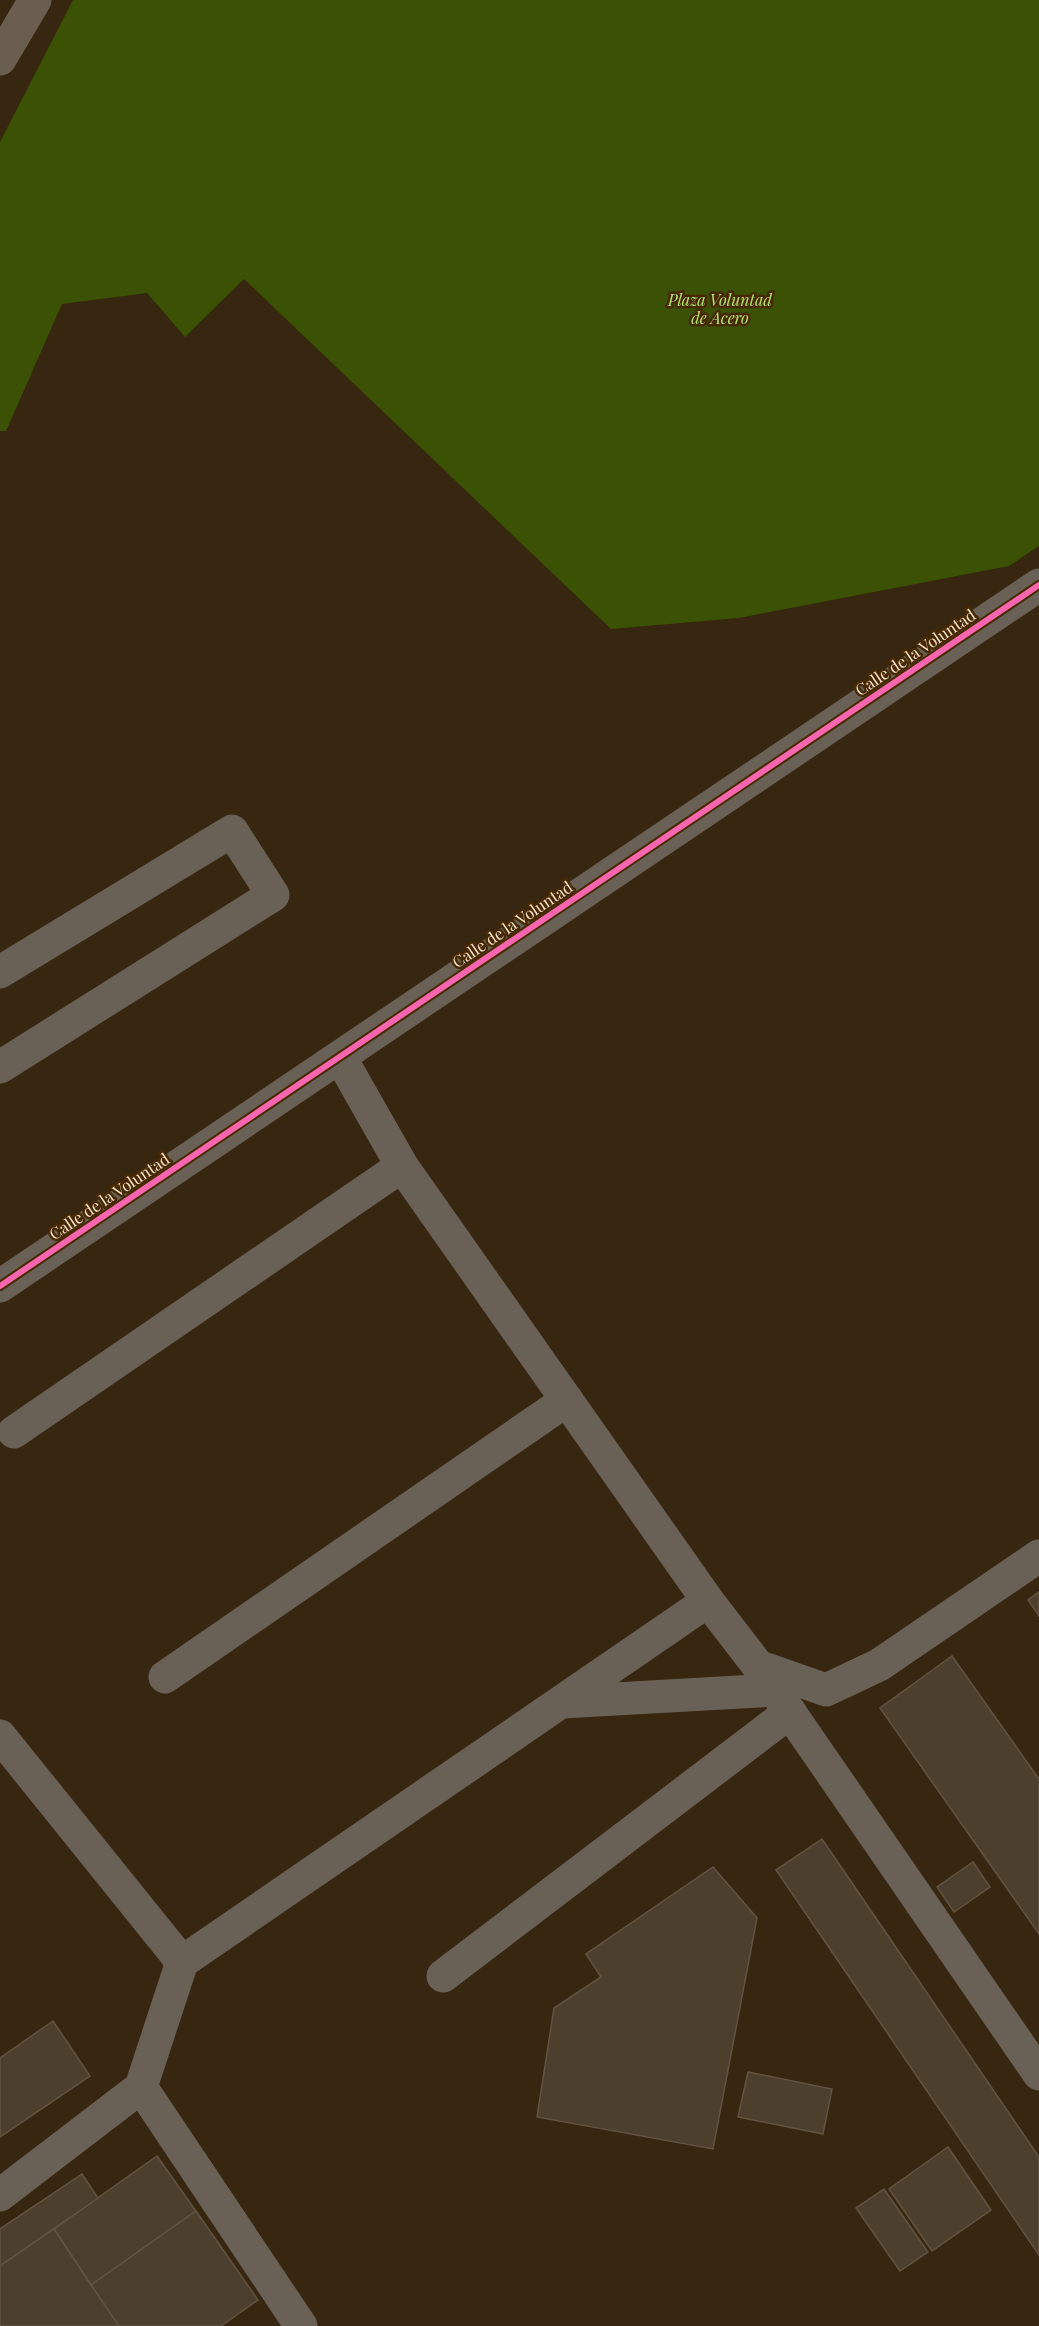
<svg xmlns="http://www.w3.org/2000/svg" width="1039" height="2326" viewBox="0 0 1039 2326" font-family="'Playfair Display',serif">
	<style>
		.green { fill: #3b5103 }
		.building { fill: #4d3f2d; stroke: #625342; stroke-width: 1.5 }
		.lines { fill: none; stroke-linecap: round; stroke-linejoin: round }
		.minor { stroke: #696156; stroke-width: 33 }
		.major { stroke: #6a5e50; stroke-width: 33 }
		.cycleway-casing { stroke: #462901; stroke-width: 10 }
		.cycleway { stroke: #f766af; stroke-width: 6 }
		.labels { text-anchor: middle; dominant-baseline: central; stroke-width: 5; stroke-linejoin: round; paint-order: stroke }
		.park-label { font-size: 16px; font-style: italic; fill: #b5e86c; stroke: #462901 }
		.street-label { font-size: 16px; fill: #f5e1ce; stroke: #462901 }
	</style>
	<rect width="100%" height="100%" fill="#372610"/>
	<polygon class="green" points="73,0 1039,0 1039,546 1009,566 739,618 611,629 244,279 185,337 147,293 62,304 6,431 0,431 0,142"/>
	<g class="building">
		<polygon points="1039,1592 1039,1616 1028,1600"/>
		<polygon points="952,1656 1039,1779 1039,1934 880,1708"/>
		<polygon points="822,1839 1039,2157 1039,2255 776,1870"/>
		<polygon points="973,1862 990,1887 954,1912 937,1887"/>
		<polygon points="713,1867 757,1918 713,2149 537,2117 554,2008 601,1977 586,1954"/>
		<polygon points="53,2021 90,2076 0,2137 0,2058"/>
		<polygon points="748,2072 832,2089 823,2134 738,2117"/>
		<polygon points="948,2147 991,2210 932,2251 889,2189"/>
		<polygon points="157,2156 196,2211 91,2285 54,2229"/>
		<polygon points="82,2174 98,2198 0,2266 0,2229"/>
		<polygon points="884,2189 928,2252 900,2271 856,2208"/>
		<polygon points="196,2211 258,2300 221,2326 119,2326 91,2285"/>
		<polygon points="54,2229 91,2285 119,2326 0,2326 0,2266"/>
	</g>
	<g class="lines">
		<g class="minor">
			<polyline points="0,972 232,831 273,895 0,1067"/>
			<polyline points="340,1057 402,1166 708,1601 758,1666 826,1690 879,1665 1039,1556"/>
			<polyline points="0,1286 1039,585"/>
			<polyline points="14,1432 402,1166"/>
			<polyline points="758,1666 1039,2074"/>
			<polyline points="165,1677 567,1400"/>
			<polyline points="562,1702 775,1690"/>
			<polyline points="0,1736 182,1962"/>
			<polyline points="443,1976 790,1712"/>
			<polyline points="141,2087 301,2326"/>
			<polyline points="0,2195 141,2087 182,1962 708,1601"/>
		</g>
		<polyline class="major" points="0,59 35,0"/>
		<defs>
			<polyline id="cycleway" points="0,1286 1039,585"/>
		</defs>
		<use href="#cycleway" class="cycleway-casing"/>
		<use href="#cycleway" class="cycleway"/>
	</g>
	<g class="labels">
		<g class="park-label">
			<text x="720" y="299">Plaza Voluntad<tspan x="720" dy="18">de Acero</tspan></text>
		</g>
		<g class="street-label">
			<text transform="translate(915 652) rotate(-34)">Calle de la Voluntad</text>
			<text transform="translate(512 924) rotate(-34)">Calle de la Voluntad</text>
			<text transform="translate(109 1196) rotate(-34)">Calle de la Voluntad</text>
		</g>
	</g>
</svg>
